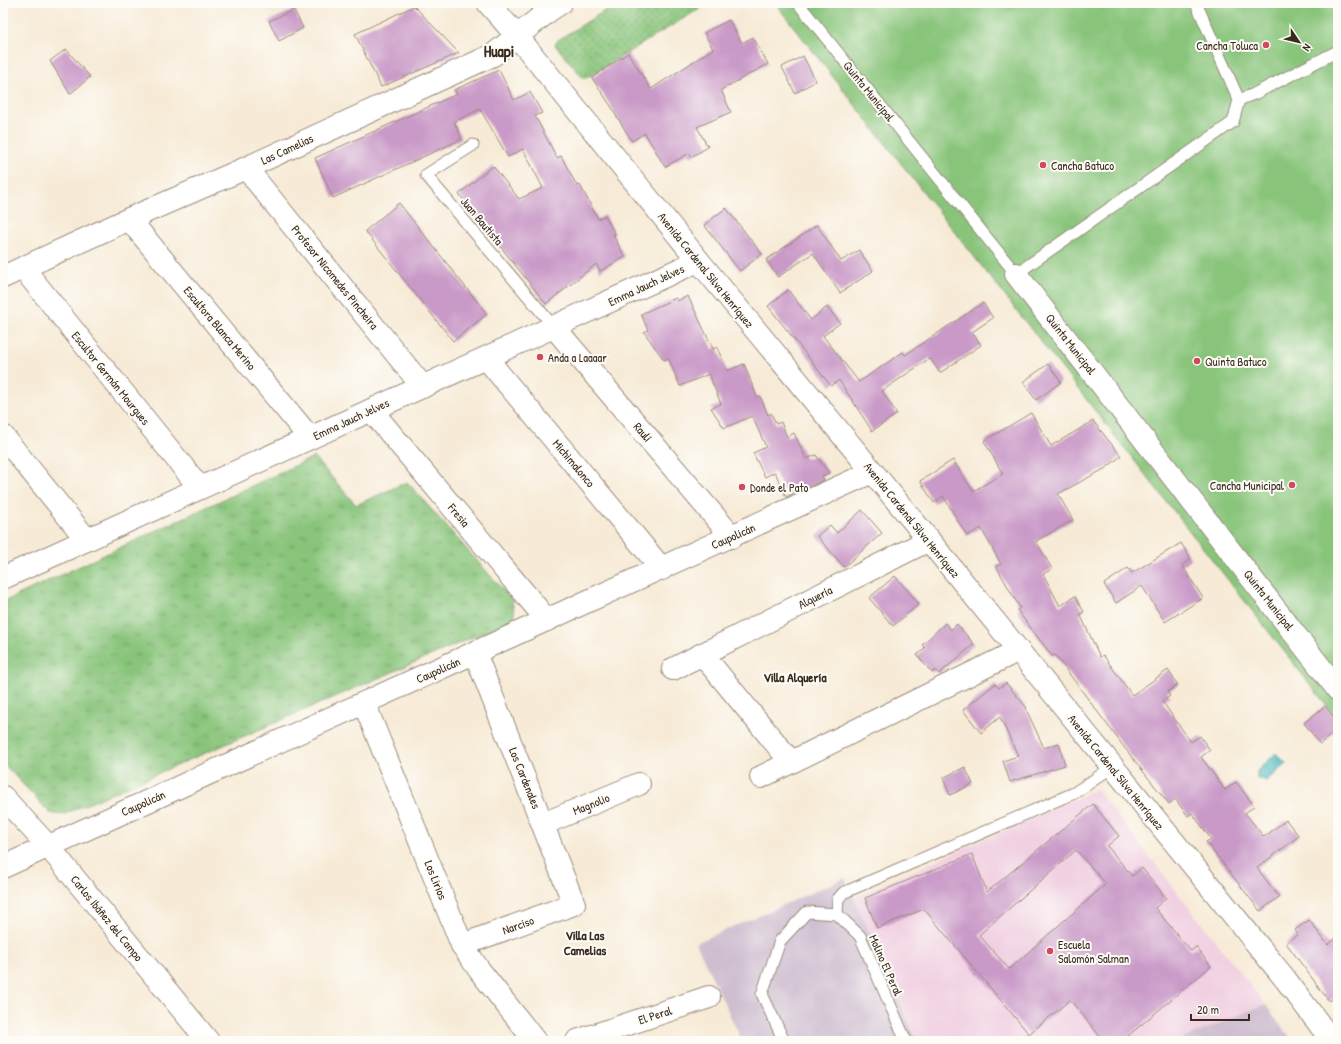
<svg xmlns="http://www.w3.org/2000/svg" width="1341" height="1044" viewBox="0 0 1341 1044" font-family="'Patrick Hand',sans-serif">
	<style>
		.built { fill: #f1d0e2 }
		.industrial { fill: #cebed0 }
		.grass { fill: url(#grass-tufts); stroke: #62774c }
		.park { fill: url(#park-dots); stroke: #62774c }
		.pitch { fill: #88c47a; stroke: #62774c }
		.water { fill: url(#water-ripples); stroke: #42716e }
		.building { fill: #c999c7; fill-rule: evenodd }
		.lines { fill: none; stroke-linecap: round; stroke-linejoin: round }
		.lane-casing { stroke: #998a7a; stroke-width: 13 }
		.street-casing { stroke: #998a7a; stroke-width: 24 }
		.secondary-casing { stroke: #998a7a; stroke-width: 24 }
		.lane { stroke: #fff; stroke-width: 11 }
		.street { stroke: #fff; stroke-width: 22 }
		.secondary { stroke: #fff; stroke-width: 22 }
		.poi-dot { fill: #d1495b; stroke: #fdfcf7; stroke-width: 1.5 }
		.labels { text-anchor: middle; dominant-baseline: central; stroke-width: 4; stroke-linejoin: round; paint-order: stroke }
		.poi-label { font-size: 12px; fill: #3b2a1e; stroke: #fdfcf7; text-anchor: start }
		.street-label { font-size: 12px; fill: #3b2a1e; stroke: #fdfcf7 }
		.neighbourhood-label { font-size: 13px; font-weight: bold; fill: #3b2a1e; stroke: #fdfcf7 }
		.district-label { font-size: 16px; font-weight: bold; fill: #3b2a1e; stroke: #fdfcf7 }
	</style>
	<defs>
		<pattern id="grass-tufts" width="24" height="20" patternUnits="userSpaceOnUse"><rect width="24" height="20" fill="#88c47a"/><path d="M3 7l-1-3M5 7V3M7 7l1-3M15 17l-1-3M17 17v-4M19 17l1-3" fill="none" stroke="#709f63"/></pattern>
		<pattern id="park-dots" width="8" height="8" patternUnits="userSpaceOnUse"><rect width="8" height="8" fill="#88c47a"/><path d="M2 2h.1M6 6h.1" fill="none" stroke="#709f63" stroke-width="1.8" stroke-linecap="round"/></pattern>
		<pattern id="water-ripples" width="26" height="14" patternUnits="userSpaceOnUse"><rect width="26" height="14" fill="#49b8bf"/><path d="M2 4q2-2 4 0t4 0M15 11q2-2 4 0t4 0" fill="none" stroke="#3e969b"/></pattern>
	</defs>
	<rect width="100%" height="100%" fill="#fdfcf7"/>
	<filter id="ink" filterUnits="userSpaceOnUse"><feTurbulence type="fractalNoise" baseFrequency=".025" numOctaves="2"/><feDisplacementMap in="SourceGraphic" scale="8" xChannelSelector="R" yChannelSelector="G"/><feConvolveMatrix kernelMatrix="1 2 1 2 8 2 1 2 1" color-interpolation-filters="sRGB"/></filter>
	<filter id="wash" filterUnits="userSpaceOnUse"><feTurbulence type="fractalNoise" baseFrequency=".012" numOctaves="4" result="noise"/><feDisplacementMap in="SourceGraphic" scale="16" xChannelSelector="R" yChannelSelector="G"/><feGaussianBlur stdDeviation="0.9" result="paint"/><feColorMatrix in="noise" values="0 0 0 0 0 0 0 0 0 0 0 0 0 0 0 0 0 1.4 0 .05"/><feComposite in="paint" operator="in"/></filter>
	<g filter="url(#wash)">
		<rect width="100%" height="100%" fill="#f7ebd7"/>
		<polygon class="built" points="1096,789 1265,1004 1178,1041 918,1041 853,898"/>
		<g class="industrial">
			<polygon points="845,878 917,1041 742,1041 696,943"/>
			<polygon points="1265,1004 1293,1041 1178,1041"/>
		</g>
		<polygon class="grass" points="314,457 356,505 407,482 512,600 515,619 62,815 50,813 3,763 3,602"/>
		<polygon class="park" points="617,3 709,3 584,79 555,45 558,40"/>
		<polygon class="pitch" points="775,3 1338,3 1338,720"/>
		<polygon class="water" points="1276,753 1287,764 1266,781 1262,779 1257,779 1257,771"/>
		<g id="blocks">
			<g class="building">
				<polygon points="414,6 459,53 381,87 355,34"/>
				<polygon points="294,10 303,28 279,41 269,21"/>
				<polygon points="729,20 742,43 753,37 768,64 721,90 731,112 697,127 708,147 691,157 689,153 665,167 645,133 632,141 614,112 615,112 592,78 628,53 651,89 713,49 704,33"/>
				<polygon points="66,49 90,77 70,94 50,61"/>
				<polygon points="803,56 816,81 795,93 782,67"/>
				<polygon points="499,70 514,100 530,92 542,113 535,116 557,158 561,156 577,186 580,185 598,219 605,215 615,234 613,235 625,257 600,271 596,264 546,304 459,194 493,166 519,199 543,188 523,149 508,157 480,109 454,122 462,139 333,198 315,158 457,94 454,90"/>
				<polygon points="399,203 487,314 453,341 365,231"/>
				<polygon points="726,208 762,254 740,271 704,225"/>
				<polygon points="817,225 841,261 859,250 873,271 840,293 813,253 778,277 766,260"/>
				<polygon points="788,290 811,320 827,307 840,323 823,336 859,382 903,352 905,355 983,303 993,318 972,332 981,345 940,373 930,358 882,391 897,414 872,431 839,380 831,386 768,306"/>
				<polygon points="688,296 713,349 717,347 727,371 744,364 757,397 760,396 768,415 771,413 776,424 781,422 787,437 794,433 806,459 816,455 829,473 822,476 824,480 786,497 775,472 765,477 753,453 766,447 752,416 724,428 711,408 721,404 709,374 680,386 668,358 664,360 644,332 648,330 641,314 676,298 677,301"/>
				<polygon points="1048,364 1061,382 1036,400 1023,382"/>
				<polygon points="1031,413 1051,446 1093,421 1121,456 1106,468 1058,494 1073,520 1036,541 1052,569 1043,574 1060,606 1075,596 1084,612 1080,614 1100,657 1103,655 1132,695 1168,670 1178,685 1167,692 1170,696 1162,701 1191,742 1200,736 1210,750 1201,757 1225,790 1236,782 1254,806 1245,813 1264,837 1286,820 1299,836 1257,868 1279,897 1260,911 1206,842 1211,839 1192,813 1188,816 1175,799 1169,804 1127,751 1055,655 1052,656 1017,610 1020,608 996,566 1001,564 981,528 967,536 943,496 934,503 920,481 953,460 973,491 1003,474 984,441"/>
				<polygon points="862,510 882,533 844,567 817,536 830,525 837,533"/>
				<polygon points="1181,543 1191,559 1182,565 1203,598 1165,622 1142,586 1116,603 1104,584 1128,568 1132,573"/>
				<polygon points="895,576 919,604 893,626 869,598"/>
				<polygon points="945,623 951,630 957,624 974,644 939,674 935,670 932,673 917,655 925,648 922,645"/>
				<polygon points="1006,683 1027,708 1026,709 1044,748 1059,743 1065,765 1010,782 1003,761 1018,756 1000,717 981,733 963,710 995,684 999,688"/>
				<polygon points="1325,706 1338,722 1338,729 1320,744 1304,723"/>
				<polygon points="965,767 973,784 950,795 943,778"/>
				<path d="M1093,804L1119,836L1107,846L1132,876L1142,868L1166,898L1155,908L1191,951L1196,947L1211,966L1122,1041H1104L1070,1000L1029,1034L924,909L877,928L865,898L972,854L987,892ZM1076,850L1106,884L1009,969L979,935Z"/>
				<polygon points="1309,920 1328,945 1338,937 1338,994 1329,1001 1286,943 1298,934 1295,930"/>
			</g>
		</g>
	</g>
	<g filter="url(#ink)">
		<use href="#blocks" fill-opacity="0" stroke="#998a7a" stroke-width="1"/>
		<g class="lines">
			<defs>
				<g id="lane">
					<polyline points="798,3 1016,274 1233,122 1239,100 1196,3"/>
					<polyline points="1239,100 1254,94 1338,51"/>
					<polyline points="473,145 426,175 554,327"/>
					<polyline points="837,914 838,899 843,893 1074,793 1088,784 1112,767"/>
					<polyline points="784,1041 762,994 780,941 807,912 837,914 860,936 906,1041"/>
				</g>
				<g id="street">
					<polyline points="246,168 423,387"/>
					<polyline points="129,219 310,438"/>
					<polyline points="23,268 200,488"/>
					<polyline points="1016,274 1338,690"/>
					<polyline points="3,277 129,219 246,168 493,55 550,10 561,3"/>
					<polyline points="554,327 732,537"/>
					<polyline points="486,358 662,569"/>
					<polyline points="371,410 547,620"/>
					<polyline points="3,436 87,540"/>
					<polyline points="3,578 687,266 698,260"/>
					<polyline points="702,654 791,762"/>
					<polyline points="673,669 919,545 928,539"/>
					<polyline points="364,703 462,945 480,971 535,1041"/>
					<polyline points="761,777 1007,656 1017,649"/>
					<polyline points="543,824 639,784"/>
					<polyline points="3,867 872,472"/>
					<polyline points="462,945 574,904 475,653"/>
					<polyline points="577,1041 709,997"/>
				</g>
				<g id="secondary">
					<polyline points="488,3 517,36 698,260 928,539 1286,980 1332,1041"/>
					<polyline points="3,797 48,846 208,1041"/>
				</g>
			</defs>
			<use href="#lane" class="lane-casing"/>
			<use href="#street" class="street-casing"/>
			<use href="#secondary" class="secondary-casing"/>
			<use href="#lane" class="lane"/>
			<use href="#street" class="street"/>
			<use href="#secondary" class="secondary"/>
		</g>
	</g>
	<g class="poi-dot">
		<circle cx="1266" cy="45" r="4"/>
		<circle cx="1043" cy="165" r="4"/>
		<circle cx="540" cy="357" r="4"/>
		<circle cx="1197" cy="361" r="4"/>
		<circle cx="1292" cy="485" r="4"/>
		<circle cx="742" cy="487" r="4"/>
		<circle cx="1050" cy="951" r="4"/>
	</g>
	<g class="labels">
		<g class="poi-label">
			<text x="1258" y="45" text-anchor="end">Cancha Toluca</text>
			<text x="1051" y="165">Cancha Batuco</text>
			<text x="548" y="357">Anda a Laaaar</text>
			<text x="1205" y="361">Quinta Batuco</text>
			<text x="1284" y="485" text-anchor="end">Cancha Municipal</text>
			<text x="750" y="487">Donde el Pato</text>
			<text x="1058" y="944">Escuela<tspan x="1058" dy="14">Salomón Salman</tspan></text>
		</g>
		<g class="street-label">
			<text transform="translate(869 91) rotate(51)">Quinta Municipal</text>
			<text transform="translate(287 149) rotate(-25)">Las Camelias</text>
			<text transform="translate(482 221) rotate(50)">Juan Bautista</text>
			<text transform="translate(706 270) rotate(51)">Avenida Cardenal Silva Henríquez</text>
			<text transform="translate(335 277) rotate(51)">Profesor Nicomedes Pincheira</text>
			<text transform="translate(646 285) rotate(-25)">Emma Jauch Jelves</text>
			<text transform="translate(220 328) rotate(50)">Escultora Blanca Merino</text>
			<text transform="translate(1071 344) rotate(52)">Quinta Municipal</text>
			<text transform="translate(111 378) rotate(51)">Escultor Germán Mourgues</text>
			<text transform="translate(351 419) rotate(-25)">Emma Jauch Jelves</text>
			<text transform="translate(643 432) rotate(50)">Raulí</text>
			<text transform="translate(574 463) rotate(50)">Michimalonco</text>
			<text transform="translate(459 515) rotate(50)">Fresia</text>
			<text transform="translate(912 520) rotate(51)">Avenida Cardenal Silva Henríquez</text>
			<text transform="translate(733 536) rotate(-24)">Caupolicán</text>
			<text transform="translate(815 597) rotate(-27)">Alquería</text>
			<text transform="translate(1269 600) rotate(52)">Quinta Municipal</text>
			<text transform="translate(438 670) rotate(-24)">Caupolicán</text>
			<text transform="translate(1116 772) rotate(51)">Avenida Cardenal Silva Henríquez</text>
			<text transform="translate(525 778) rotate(68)">Los Cardenales</text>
			<text transform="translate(143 803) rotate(-24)">Caupolicán</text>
			<text transform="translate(591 804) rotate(-22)">Magnolio</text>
			<text transform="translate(436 880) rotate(68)">Los Lirios</text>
			<text transform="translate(107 918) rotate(51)">Carlos Ibáñez del Campo</text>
			<text transform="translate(518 925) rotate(-20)">Narciso</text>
			<text transform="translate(886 965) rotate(66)">Molino El Peral</text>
			<text transform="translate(655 1015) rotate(-18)">El Peral</text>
		</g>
		<g class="neighbourhood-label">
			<text x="795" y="677">Villa Alquería</text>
			<text x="585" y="935">Villa Las<tspan x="585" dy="15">Camelias</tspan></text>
		</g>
		<g class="district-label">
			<text x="499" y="51">Huapi</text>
		</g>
	</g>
	<rect width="1341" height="1044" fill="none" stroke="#fdfcf7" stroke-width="16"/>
	<g transform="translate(1299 42) rotate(125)" stroke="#fdfcf7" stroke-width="3" paint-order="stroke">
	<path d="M0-3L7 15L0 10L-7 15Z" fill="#3b2a1e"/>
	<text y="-6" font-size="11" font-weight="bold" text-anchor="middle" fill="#3b2a1e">N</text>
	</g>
	<path d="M1191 1014v6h58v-6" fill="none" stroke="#3b2a1e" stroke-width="2"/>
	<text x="1197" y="1014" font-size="12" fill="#3b2a1e" stroke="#fdfcf7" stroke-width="3" paint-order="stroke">20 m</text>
</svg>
